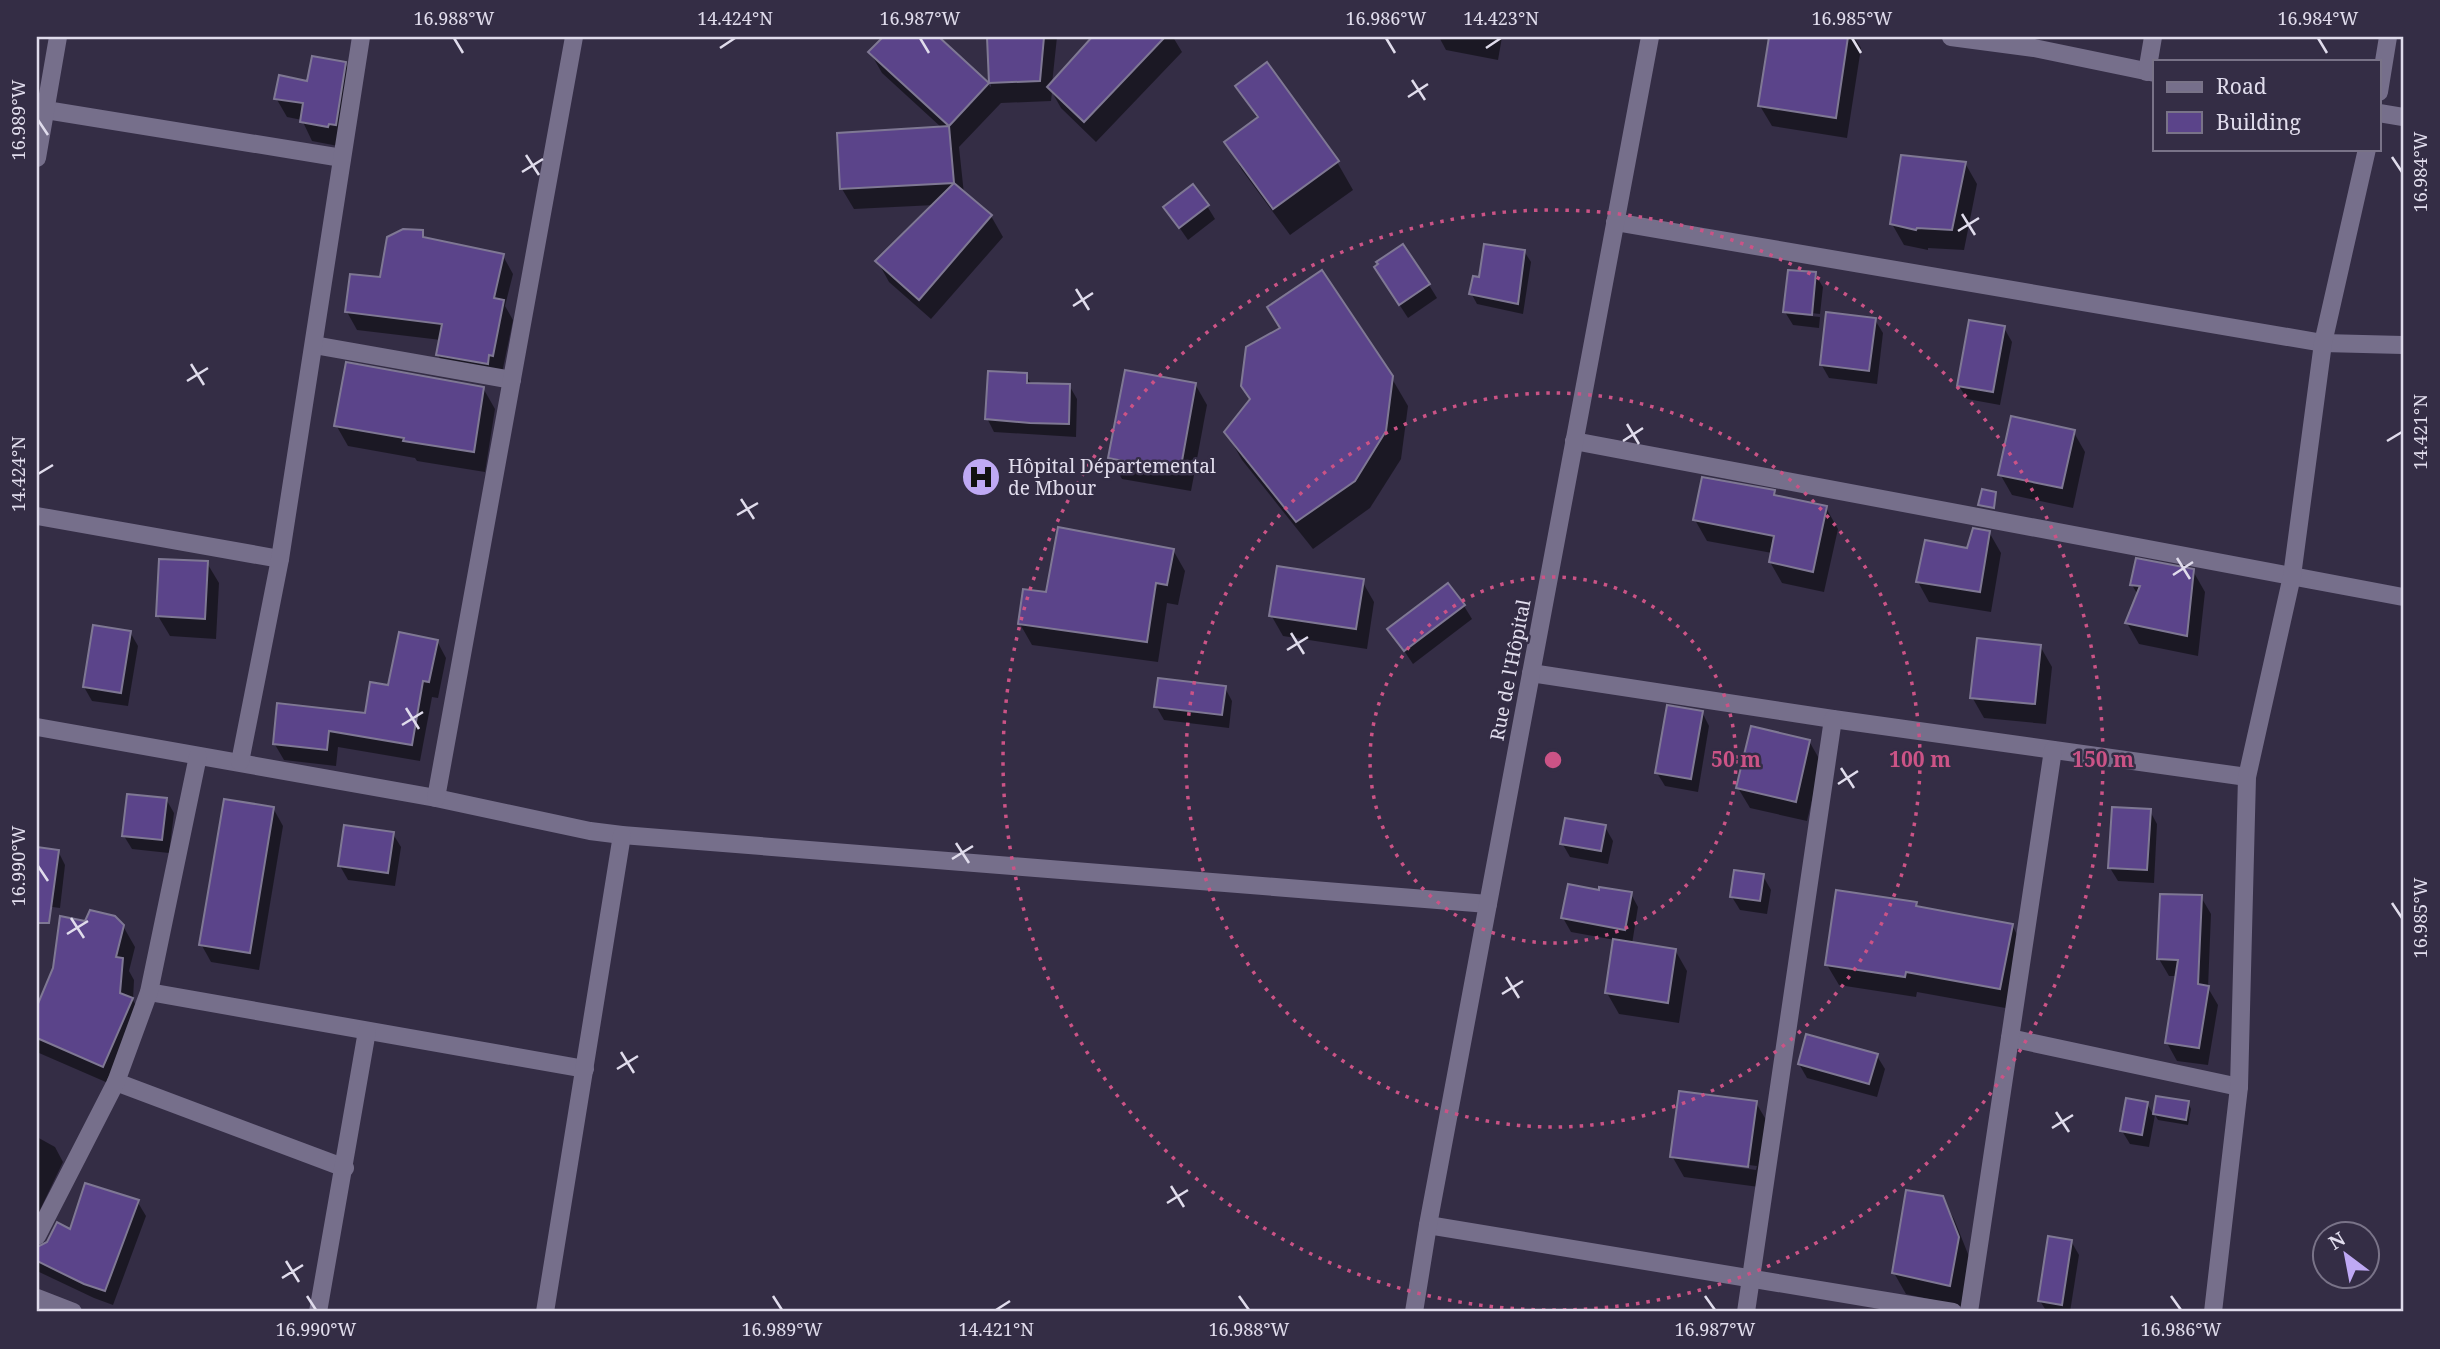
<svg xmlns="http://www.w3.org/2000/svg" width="2440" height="1349" viewBox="0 0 2440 1349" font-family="'Noto Serif',serif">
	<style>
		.shadow { fill: #0007; fill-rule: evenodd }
		.building { fill: #5b448a; stroke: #7f7894; stroke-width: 2 }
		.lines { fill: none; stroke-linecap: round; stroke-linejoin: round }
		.minor { stroke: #766f8b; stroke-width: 18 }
		.ticks { fill: none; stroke: #e0dcec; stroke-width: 2.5 }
		.ring { fill: none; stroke: #cb5386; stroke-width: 3.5; stroke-dasharray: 3.5 7 }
		.labels { text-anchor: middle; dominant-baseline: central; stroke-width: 5; stroke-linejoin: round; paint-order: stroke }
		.poi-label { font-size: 19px; fill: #e0dcec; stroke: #342d45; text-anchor: start }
		.street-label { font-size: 19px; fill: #e0dcec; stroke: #342d45 }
		.centre { fill: #cb5386; stroke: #342d45; stroke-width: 3.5 }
		.ring-label { font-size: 21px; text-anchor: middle; font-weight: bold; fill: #cb5386; stroke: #342d45; stroke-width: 5; stroke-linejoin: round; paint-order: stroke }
		.neatline { fill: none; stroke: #e0dcec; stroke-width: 2.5 }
		.ticks-label { font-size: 18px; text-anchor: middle; fill: #e0dcec }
	</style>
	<rect width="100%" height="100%" fill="#342d45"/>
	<g class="shadow">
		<polygon points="886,37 937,37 991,87 988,37 1057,37 1052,84 1095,37 1173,37 1182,52 1096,142 1061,108 1052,92 1051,101 1001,103 959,147 964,194 991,216 1003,237 931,319 889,282 878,262 935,205 854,209 842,189 942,128 882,73 870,52"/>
		<polygon points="1439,37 1502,37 1498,60 1446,50"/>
		<polygon points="1771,37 1854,37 1861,48 1847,138 1772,126 1760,106"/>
		<polygon points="345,63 356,82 338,146 312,141 302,120 287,117 276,98"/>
		<polygon points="1237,86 1337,162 1353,190 1290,235 1242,170 1226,143 1258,120"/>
		<polygon points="1965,163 1977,184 1964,250 1928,248 1928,250 1904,245 1892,224"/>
		<polygon points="1207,206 1215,219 1188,240 1165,207"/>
		<polygon points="422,232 426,240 503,256 513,274 505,306 513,320 502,373 448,373 438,355 441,340 357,330 347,312 382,279"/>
		<polygon points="1524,251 1531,262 1523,314 1477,304 1471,293 1481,279"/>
		<polygon points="1815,274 1823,287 1820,314 1791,311 1791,314 1820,317 1819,328 1793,325 1785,312"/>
		<polygon points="1384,281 1429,285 1437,298 1408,318"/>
		<polygon points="1875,320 1883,333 1877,384 1829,378 1821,364"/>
		<polygon points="2004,328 2012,342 2000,405 1967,399 1959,386"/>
		<polygon points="1026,375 1032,385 1069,385 1077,399 1076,437 994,432 987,418"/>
		<polygon points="1391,377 1408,406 1401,459 1370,508 1313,549 1242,460 1226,432 1251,401"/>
		<polygon points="1195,384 1207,405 1191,491 1122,479 1110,458"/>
		<polygon points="483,388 495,409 485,472 417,461 415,458 348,446 336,425"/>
		<polygon points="2073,431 2085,452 2073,508 2012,495 2000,474"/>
		<polygon points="1774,492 1777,497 1826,508 1838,529 1824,592 1782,583 1770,562 1772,553 1707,541 1695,520"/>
		<polygon points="1989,532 2001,553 1991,612 1929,602 1918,582 1969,550"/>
		<polygon points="1173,550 1185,571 1178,605 1167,603 1158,662 1032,645 1020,624 1047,594"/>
		<polygon points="207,563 219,583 216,639 170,636 158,616"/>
		<polygon points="2193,571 2205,592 2198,656 2139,644 2127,623 2138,595 2132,585"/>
		<polygon points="1362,581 1374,602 1367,649 1283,636 1271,615"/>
		<polygon points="1464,606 1472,619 1413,664 1390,630"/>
		<polygon points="130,632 138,646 128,706 92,701 84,687"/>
		<polygon points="437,641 446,658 438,698 432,697 420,761 338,747 336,766 284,760 274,743 366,715 389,687"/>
		<polygon points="2040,646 2052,667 2046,724 1984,718 1972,697"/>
		<polygon points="1225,688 1232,701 1229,728 1164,720 1156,706"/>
		<polygon points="1702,712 1709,726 1698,792 1665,786 1657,773"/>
		<polygon points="1809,741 1821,762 1807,821 1750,808 1738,788"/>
		<polygon points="166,799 174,813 169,853 132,849 124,836"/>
		<polygon points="273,808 283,826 259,970 211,962 201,944"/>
		<polygon points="2150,811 2157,824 2154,883 2118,881 2110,868"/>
		<polygon points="1605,827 1613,841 1608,864 1570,857 1562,843"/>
		<polygon points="393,834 401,847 395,886 348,880 340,866"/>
		<polygon points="37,849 58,851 65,865 60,908 37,905"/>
		<polygon points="1763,876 1771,890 1767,914 1740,910 1732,897"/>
		<polygon points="1600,892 1631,894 1638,907 1632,944 1675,950 1687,971 1679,1023 1619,1014 1607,993 1615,940 1571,932 1563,918"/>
		<polygon points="2201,897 2211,914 2208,988 2218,1005 2208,1065 2177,1061 2167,1043 2177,976 2169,976 2159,959"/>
		<polygon points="1915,904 1918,908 2012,925 2023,946 2011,1009 1917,992 1916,997 1839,985 1827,965"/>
		<polygon points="123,926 135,947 129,971 134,980 133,1000 144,1020 115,1086 39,1053 37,1050 37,1010 55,968"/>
		<polygon points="1877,1056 1885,1069 1877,1097 1807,1078 1799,1064"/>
		<polygon points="2158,1098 2188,1103 2191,1109 2188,1125 2158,1120 2155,1115 2149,1147 2130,1144 2122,1131 2147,1104 2154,1116"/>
		<path d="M1756,1103L1768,1123L1759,1187L1684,1177L1672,1156ZM1684,1157L1757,1166L1756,1170L1684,1160Z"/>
		<polygon points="37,1137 55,1147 63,1162 37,1216 44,1228 37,1243"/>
		<polygon points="1942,1198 1954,1219 1970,1259 1961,1306 1906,1294 1894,1273"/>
		<polygon points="137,1201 146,1216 113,1305 94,1298 37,1271 37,1248 45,1247 71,1231"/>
		<polygon points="2071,1241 2079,1255 2070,1312 2047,1312 2040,1301"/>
	</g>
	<g class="building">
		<polygon points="883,37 939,37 989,83 949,126 868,52"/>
		<polygon points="987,37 1044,37 1040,81 989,83"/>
		<polygon points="1092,37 1165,37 1084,122 1047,87"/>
		<polygon points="1769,37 1848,37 1836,118 1758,106"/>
		<polygon points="312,56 346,62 336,125 329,124 328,127 300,122 303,103 274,99 279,75 307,81"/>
		<polygon points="1267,62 1339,161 1273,209 1224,142 1258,117 1235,86"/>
		<polygon points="949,126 954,183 840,189 837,133"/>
		<polygon points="1901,155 1966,162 1952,230 1917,228 1916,230 1890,224"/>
		<polygon points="954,183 992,215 919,300 875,261"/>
		<polygon points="1193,184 1209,205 1179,228 1163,207"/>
		<polygon points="403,229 423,230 423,237 504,254 494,298 504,300 493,356 489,355 488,364 436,355 442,324 345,312 350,274 380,277 387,237"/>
		<polygon points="1403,244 1430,284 1399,305 1374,267 1378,264 1376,262"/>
		<polygon points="1484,244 1525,250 1518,304 1469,294 1473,276 1479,277"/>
		<polygon points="1322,270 1393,376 1386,431 1355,481 1296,522 1224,432 1250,399 1241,386 1246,347 1280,328 1267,307"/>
		<polygon points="1788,270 1816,272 1812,315 1783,312"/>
		<polygon points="1826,312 1876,318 1869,371 1820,365"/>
		<polygon points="1969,320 2005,326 1993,392 1957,386"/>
		<polygon points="346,362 484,387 474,452 403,441 404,438 334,426"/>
		<polygon points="1125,370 1196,383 1180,472 1108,458"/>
		<polygon points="988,371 1027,373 1027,383 1070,384 1069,424 1030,423 985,419"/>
		<polygon points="2011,416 2075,430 2062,488 1998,475"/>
		<polygon points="1702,477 1775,490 1774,495 1827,506 1813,572 1769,562 1774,536 1693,520"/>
		<polygon points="1982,489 1996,492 1994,508 1978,505"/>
		<polygon points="1058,527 1174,549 1167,585 1156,583 1147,642 1018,624 1023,589 1046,592"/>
		<polygon points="1973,528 1990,531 1980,592 1916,582 1925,540 1967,548"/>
		<polygon points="2136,558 2194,569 2187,636 2125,623 2140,586 2130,585"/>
		<polygon points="159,559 208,561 205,619 156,616"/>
		<polygon points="1277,566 1364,579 1356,629 1269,616"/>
		<polygon points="1448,583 1465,605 1404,651 1387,629"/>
		<polygon points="93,625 131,631 121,693 83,687"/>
		<polygon points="399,632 438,640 429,682 423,681 412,745 329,731 327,750 273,744 277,703 365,713 370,682 388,685"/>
		<polygon points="1977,638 2041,645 2035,704 1970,698"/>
		<polygon points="1158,678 1226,686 1222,715 1154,707"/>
		<polygon points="1667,705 1703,711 1691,779 1655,773"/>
		<polygon points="1751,726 1810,740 1796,802 1736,788"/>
		<polygon points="127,794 167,798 162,840 122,836"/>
		<polygon points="224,799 274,807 250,953 199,945"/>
		<polygon points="2112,807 2151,809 2147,870 2108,868"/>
		<polygon points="1565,818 1606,825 1601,851 1560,844"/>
		<polygon points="344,825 394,832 388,873 338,866"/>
		<polygon points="37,847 59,850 49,923 37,923"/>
		<polygon points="1734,870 1764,874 1760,901 1730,897"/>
		<polygon points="1568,884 1599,890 1599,887 1632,892 1625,930 1561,918"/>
		<polygon points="1836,890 1917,902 1916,906 2013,924 2000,989 1906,972 1905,977 1825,965"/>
		<polygon points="2160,894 2202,895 2198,984 2209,986 2199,1048 2165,1043 2178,960 2157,959"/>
		<polygon points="90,910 115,916 124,925 116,957 123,958 120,993 133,998 103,1067 37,1038 37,1006 53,968 60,916 85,921"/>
		<polygon points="1613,939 1676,949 1668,1003 1605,993"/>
		<polygon points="1806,1034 1878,1054 1869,1084 1798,1064"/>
		<polygon points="1679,1091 1757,1101 1748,1167 1670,1157"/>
		<polygon points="2156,1096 2189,1101 2186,1120 2153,1114"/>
		<polygon points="2126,1098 2148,1102 2142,1135 2120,1131"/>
		<polygon points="85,1183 139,1200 105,1291 84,1284 37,1261 37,1247 47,1242 57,1222 70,1229"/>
		<polygon points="1906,1190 1943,1196 1959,1237 1950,1286 1892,1273"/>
		<polygon points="2048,1236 2072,1240 2062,1305 2038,1301"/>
	</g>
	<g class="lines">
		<g class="minor">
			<polyline points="1951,37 2034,48 2155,73"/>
			<polyline points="2147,72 2153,37"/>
			<polyline points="2379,92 2388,37"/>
			<polyline points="46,110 342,158"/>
			<polyline points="2379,113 2403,117"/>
			<polyline points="37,158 58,37"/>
			<polyline points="1615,222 2323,343 2403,345"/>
			<polyline points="314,345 512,380"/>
			<polyline points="1574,441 2403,597"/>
			<polyline points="37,516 280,559"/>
			<polyline points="1531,673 1833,719 2247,777"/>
			<polyline points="37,727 436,798 590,831 622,835 1488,904"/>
			<polyline points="240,762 280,559 361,37"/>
			<polyline points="436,798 574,37"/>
			<polyline points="149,992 585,1069"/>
			<polyline points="2010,1038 2239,1087"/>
			<polyline points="116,1082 345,1168"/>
			<polyline points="1428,1225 1953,1312"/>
			<polyline points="37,1236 116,1082 149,992 198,756"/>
			<polyline points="37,1298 73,1312"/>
			<polyline points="318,1312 367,1031"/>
			<polyline points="545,1312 622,835"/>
			<polyline points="1414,1312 1428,1225 1650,37"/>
			<polyline points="1746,1312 1833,719"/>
			<polyline points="1969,1312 2053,750"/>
			<polyline points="2213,1312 2239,1087 2247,777 2292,576 2323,343 2367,149"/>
		</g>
	</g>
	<path class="ticks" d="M454,38L463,53M920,38L929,53M1386,38L1395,53M1852,38L1861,53M2318,38L2327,53M720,48L735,38M1486,48L1501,38M1412,80L1425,100M1408,97L1428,84M38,120L48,135M526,155L539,175M2392,157L2402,172M522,172L543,159M1962,214L1975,235M1958,231L1979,218M1076,289L1089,310M1073,306L1093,293M191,364L204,385M187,381L208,368M1627,424L1639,444M1623,441L1643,428M2387,441L2402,432M38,474L53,465M741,499L754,519M737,515L758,503M2177,558L2190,579M2173,575L2193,562M1291,633L1304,654M1287,650L1308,637M406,708L419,729M402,725L423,712M1841,768L1854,788M1838,784L1858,771M956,843L969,863M952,859L973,846M38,866L48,881M2392,903L2402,918M71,918L84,938M67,934L88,921M1506,977L1519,998M1502,994L1523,981M621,1052L634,1073M617,1069L638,1056M2056,1112L2069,1132M2052,1128L2073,1115M1171,1186L1184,1207M1167,1203L1188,1190M286,1261L299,1282M282,1278L303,1265M307,1296L316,1310M773,1296L782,1310M1239,1296L1249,1310M1705,1296L1715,1310M2171,1296L2181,1310M996,1310L1010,1301"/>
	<g class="ring">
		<circle cx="1553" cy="760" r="183"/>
		<circle cx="1553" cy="760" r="367"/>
		<circle cx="1553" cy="760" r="550"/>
	</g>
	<defs>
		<symbol id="hospital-disc" viewBox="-11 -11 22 22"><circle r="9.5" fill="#bfa9f4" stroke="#342d45"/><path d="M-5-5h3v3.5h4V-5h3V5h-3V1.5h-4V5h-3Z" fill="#111"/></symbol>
	</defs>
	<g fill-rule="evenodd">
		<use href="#hospital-disc" x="959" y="455" width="44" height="44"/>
	</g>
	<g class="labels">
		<g class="poi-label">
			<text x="1008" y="466">Hôpital Départemental<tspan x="1008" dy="22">de Mbour</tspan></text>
		</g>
		<g class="street-label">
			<text transform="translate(1510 670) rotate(-79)">Rue de l'Hôpital</text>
		</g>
	</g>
	<circle cx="1553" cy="760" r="10" class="centre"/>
	<g class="ring-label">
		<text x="1736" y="767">50 m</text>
		<text x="1920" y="767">100 m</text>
		<text x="2103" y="767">150 m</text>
	</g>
	<rect width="2440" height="1349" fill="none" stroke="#342d45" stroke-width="77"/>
	<rect x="2153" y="60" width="228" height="91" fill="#342d45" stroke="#797388" stroke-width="2"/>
	<rect x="2167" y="82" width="35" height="10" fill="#766f8b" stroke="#797388" stroke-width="2"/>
	<text x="2216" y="94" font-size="21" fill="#e0dcec">Road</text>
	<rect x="2167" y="112" width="35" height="21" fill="#5b448a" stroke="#797388" stroke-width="2"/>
	<text x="2216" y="130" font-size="21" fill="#e0dcec">Building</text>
	<g transform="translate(2346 1255) rotate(328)"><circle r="33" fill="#342d45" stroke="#797388" stroke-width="2"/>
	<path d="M0-5L12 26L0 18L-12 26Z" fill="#bfa9f4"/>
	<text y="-10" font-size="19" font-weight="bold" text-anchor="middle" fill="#e0dcec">N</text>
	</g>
	<rect x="38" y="38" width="2364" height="1272" class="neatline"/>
	<g class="ticks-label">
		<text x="454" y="25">16.988°W</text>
		<text x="735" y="25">14.424°N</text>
		<text x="920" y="25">16.987°W</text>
		<text x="1386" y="25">16.986°W</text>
		<text x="1501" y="25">14.423°N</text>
		<text x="1852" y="25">16.985°W</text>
		<text x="2318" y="25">16.984°W</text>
		<text transform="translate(19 120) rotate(-90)" y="6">16.989°W</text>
		<text transform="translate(2421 172) rotate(-90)" y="6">16.984°W</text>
		<text transform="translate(2421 432) rotate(-90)" y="6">14.421°N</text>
		<text transform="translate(19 474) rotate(-90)" y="6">14.424°N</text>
		<text transform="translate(19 866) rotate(-90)" y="6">16.990°W</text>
		<text transform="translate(2421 918) rotate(-90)" y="6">16.985°W</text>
		<text x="316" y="1336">16.990°W</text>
		<text x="782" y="1336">16.989°W</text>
		<text x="996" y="1336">14.421°N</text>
		<text x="1249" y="1336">16.988°W</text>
		<text x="1715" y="1336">16.987°W</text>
		<text x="2181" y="1336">16.986°W</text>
	</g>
</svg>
